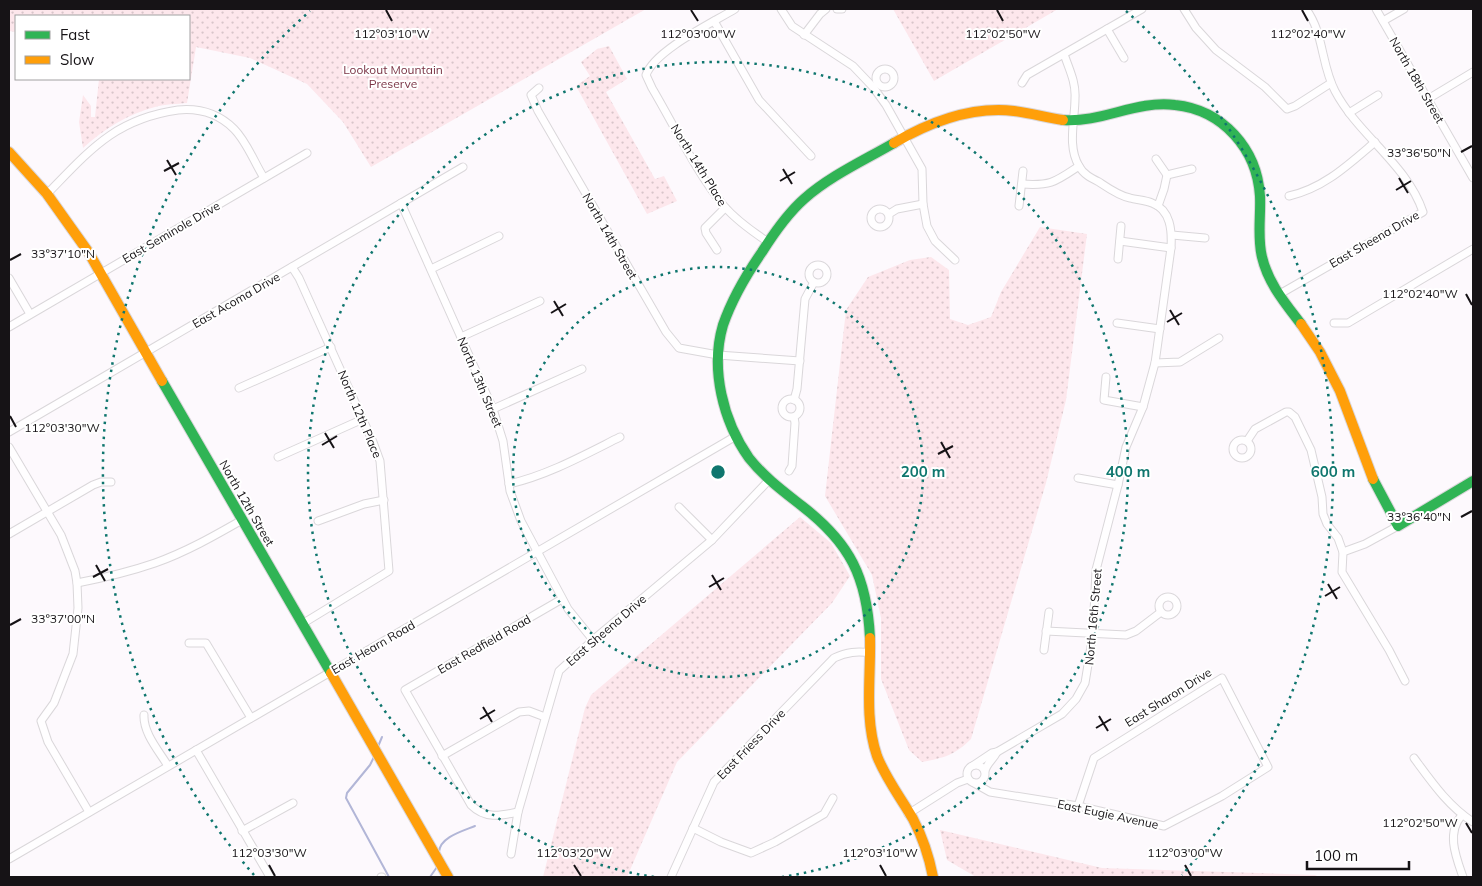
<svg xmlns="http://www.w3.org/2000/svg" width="1482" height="886" viewBox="0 0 1482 886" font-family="Mulish,sans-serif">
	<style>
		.grass { fill: url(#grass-dots) }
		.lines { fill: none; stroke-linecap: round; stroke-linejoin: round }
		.stream { stroke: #b2b6d7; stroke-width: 2 }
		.street-casing { stroke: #dad7da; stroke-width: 9 }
		.fast-casing { stroke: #dad7da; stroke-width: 12 }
		.slow-casing { stroke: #dad7da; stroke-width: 12 }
		.street { stroke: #fffeff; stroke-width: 7 }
		.fast { stroke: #30b455; stroke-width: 10 }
		.slow { stroke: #ff9f0a; stroke-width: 10 }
		.ticks { fill: none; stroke: #161316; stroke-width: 2 }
		.ring { fill: none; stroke: #0f766e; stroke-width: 2.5; stroke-dasharray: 2.5 5 }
		.labels { text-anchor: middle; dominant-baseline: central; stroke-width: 4; stroke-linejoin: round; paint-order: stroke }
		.park-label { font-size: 12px; fill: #7b3546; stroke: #fff }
		.street-label { font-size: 12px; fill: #161316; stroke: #fff }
		.ticks-label { font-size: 12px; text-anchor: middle; fill: #161316; stroke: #fff; stroke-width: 4; stroke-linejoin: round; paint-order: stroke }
		.centre { fill: #0f766e; stroke: #fff; stroke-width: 2.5 }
		.ring-label { font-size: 15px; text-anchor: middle; font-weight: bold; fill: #0f766e; stroke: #fff; stroke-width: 4; stroke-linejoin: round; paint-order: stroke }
	</style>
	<defs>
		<pattern id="grass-dots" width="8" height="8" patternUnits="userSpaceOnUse" patternTransform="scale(1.25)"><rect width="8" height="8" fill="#fde7ec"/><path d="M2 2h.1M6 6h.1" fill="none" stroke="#d8c5ca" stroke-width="1.8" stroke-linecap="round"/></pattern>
	</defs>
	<rect width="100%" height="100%" fill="#fdf9fd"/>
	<g class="grass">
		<path d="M9,9H646L371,167L343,122L307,84L250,58L196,47L187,103C177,104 165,104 155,107C128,114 104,129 83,148L79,122L83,95L91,106V117H95L99,79H189V16H16V32L9,31Z"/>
		<polygon points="893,9 1058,9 934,81"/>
		<polygon points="609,46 627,79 606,92 655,179 664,176 677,201 647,214 576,86 590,76 581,62 597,49"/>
		<path d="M1040,227L1087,234L1066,400L1046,483L971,739C955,755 944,758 922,762L909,750L881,679V618L872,575L825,496L846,310L868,277L910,260L931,257L949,270L950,319L968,325L991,317L1001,292Z"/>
		<polygon points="800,517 831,543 850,576 832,603 677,762 627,877 543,877 585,708 591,695"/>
		<polygon points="940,830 1102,868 1315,875 1319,877 976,877 947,860"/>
	</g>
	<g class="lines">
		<g class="stream">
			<polyline points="377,749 382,737"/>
			<polyline points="375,755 370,765 347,793 346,798 389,877"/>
			<path d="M439,852C440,837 463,831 475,826"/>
			<polyline points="430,877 437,867"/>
		</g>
		<defs>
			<g id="street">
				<path d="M735,9C712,23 655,50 646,75L652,88C675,127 696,172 724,206C736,220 753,232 768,242"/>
				<polyline points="781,9 792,26 853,66 873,87 886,105 922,169 923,204 927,226 935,241 955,260"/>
				<polyline points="837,9 842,9"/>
				<polyline points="1184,9 1196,28 1216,50 1265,87 1287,109 1295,106 1331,83"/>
				<polyline points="1376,9 1473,178"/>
				<polyline points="714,21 759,100 811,156"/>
				<polyline points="1383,21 1404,9"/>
				<polyline points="1107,29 1124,58"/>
				<polyline points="804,35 820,14 826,9"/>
				<circle cx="885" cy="78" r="9"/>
				<polyline points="1022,83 1027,75 1142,9"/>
				<polyline points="539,88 531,95 538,111 666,332 679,348 718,355 800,361"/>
				<polyline points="1428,99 1473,72"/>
				<polyline points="1349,113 1378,95"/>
				<polyline points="1156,159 1167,175 1164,189 1158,206"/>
				<polyline points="1167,175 1192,169"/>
				<path d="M1022,184C1051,186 1055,182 1079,166"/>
				<path d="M47,194C90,150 115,119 178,110C199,108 219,114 234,129C247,142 254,162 264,178"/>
				<path d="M1289,196C1324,188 1348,165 1375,142"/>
				<polyline points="401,203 493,409 503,441 510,491 521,521 568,609 593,640"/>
				<polyline points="1019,206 1023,171"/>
				<circle cx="880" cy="218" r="9"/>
				<polyline points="889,214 897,209 923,204"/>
				<polyline points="1172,235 1205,238"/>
				<polyline points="1120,241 1171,248"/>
				<polyline points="717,250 706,233 705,228 725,208"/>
				<polyline points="1118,259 1121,226"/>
				<circle cx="818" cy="274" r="9"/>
				<polyline points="292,267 299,278 373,442 380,461 389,571 302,624"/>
				<polyline points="431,269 499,236"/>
				<polyline points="9,278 30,314"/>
				<path d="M1278,295L1423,212C1407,164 1358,135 1335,91C1321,65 1324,33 1306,9"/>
				<polyline points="1117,323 1160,329"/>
				<polyline points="1334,323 1348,323 1473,249"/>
				<polyline points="9,327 307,153"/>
				<polyline points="461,337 540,301"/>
				<polyline points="1155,363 1180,362 1219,338"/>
				<polyline points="1106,377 1104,400 1143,407"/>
				<polyline points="239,388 331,347"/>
				<circle cx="791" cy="408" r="9"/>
				<polyline points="794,400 797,389 805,299 814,282"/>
				<polyline points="493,409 582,369"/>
				<polyline points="9,432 463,167"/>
				<circle cx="1242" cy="449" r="9"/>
				<polyline points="1247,441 1255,429 1286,412 1289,412 1295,417 1311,450 1322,497 1323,514 1327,524 1338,538 1343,552 1342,572 1389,650 1405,681"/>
				<polyline points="9,447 61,535 75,571 77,583 78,608 73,654 54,703 41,721 48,742 89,812"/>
				<polyline points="278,457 363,419"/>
				<polyline points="789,471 792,466 795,423 794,417"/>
				<polyline points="1078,478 1118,485"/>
				<path d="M509,484C548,475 584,455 620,437"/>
				<polyline points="679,507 712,540"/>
				<polyline points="318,521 364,504 384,500"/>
				<polyline points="9,534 93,485 101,482 111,482"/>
				<polyline points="1343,552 1365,544 1398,526"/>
				<path d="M77,583C103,578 129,572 155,563C186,552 214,536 242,520"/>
				<circle cx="1168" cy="606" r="9"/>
				<polyline points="1046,631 1126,635 1136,631 1161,612"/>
				<polyline points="189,643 206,643 251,718"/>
				<polyline points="1044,650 1049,612"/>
				<path d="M144,715C143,733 159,751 168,766"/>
				<polyline points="196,750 270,877"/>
				<polyline points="442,756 519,712 529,711 545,717"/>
				<path d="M1414,758C1431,781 1448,806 1473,822"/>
				<circle cx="976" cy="774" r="9"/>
				<path d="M974,765L992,753L997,752L1062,714L1076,699L1085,683L1093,634L1096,570L1118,485L1126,447L1143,407L1155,363L1171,248C1172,231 1171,210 1152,203C1145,200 1137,200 1130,198C1119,196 1108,188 1099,182C1091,178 1083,174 1079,166C1067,146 1075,120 1075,98C1076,82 1069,69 1064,54"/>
				<path d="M985,771C987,763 993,760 997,752"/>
				<polyline points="974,783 990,792 1078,806 1164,826 1222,796 1268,767 1222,678 1094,758 1078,806"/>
				<path d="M518,812C500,816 485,819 471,805L405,690L562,599"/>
				<polyline points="908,814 957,783 968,779"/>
				<path d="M1462,815C1446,833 1456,857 1463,877"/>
				<polyline points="693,828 721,842 751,853 775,842 824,814 833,798"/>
				<polyline points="242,831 293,803"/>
				<polyline points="511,854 518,812 559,671 593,640 712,540 769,480"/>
				<polyline points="9,859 736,436"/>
				<polyline points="381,877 382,877"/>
				<path d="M671,877L714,782L834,658C847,652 857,651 871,653"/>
			</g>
			<g id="fast">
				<path d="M1063,120C1102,123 1136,100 1175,105C1223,110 1257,149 1260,196C1261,216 1257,237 1262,257C1268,283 1285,303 1301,324"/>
				<polyline points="162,381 331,673"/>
				<polyline points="1373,479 1398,526 1473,481"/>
				<path d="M870,638C867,577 850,543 802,506C783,491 764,477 749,458C723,421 710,369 723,325C732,299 746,275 762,252C774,233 787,214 804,199C830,176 863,161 894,143"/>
			</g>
			<g id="slow">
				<path d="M894,143C930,122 971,106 1014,111C1031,113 1047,118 1063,120"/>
				<polyline points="9,152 47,194 89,253 162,381"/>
				<polyline points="1301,324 1320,352 1340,391 1373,479"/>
				<path d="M870,638C871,677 864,718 877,756C886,779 901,798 913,819C923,838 929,856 933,877"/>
				<polyline points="331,673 448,877"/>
			</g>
		</defs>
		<use href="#street" class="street-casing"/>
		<use href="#fast" class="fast-casing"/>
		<use href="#slow" class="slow-casing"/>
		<use href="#street" class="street"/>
		<use href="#fast" class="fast"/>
		<use href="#slow" class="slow"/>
	</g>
	<path class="ticks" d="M386,10L392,21M691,10L698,21M997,10L1003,21M1302,10L1308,21M1461,152L1472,146M167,160L176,175M783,169L792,184M164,171L179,163M1399,178L1408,193M780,181L795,172M1396,190L1411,181M10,260L21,254M1466,294L1472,305M554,301L563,316M1170,310L1179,325M551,313L566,304M1167,322L1182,313M10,416L16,427M325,433L334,448M941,442L950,458M322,445L337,436M938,454L953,446M1461,517L1472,511M96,565L105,581M712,575L721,590M93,577L108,569M1328,584L1337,599M709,587L724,578M1325,596L1340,587M10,625L21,619M483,707L492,722M1099,716L1108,731M480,719L495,710M1096,728L1111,719M1466,823L1472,833M269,865L275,876M574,865L581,876M880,865L886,876M1185,865L1191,876"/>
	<g class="ring">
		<circle cx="718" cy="472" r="205"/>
		<path d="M654 877A410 410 0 1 1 782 877"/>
		<path d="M254 875A615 615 0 0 1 310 11M1126 11A615 615 0 0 1 1182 875"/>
	</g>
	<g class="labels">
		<g class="park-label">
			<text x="393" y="69">Lookout Mountain<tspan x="393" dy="14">Preserve</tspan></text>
		</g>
		<g class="street-label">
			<text transform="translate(1417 80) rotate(60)">North 18th Street</text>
			<text transform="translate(699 165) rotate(58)">North 14th Place</text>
			<text transform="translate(171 232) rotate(-30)">East Seminole Drive</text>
			<text transform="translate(610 236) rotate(60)">North 14th Street</text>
			<text transform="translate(1374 239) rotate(-30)">East Sheena Drive</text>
			<text transform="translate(236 300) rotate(-30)">East Acoma Drive</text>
			<text transform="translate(480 382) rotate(67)">North 13th Street</text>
			<text transform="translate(360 414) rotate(67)">North 12th Place</text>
			<text transform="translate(247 503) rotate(60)">North 12th Street</text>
			<text transform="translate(1093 617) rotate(-85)">North 16th Street</text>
			<text transform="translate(606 630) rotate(-41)">East Sheena Drive</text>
			<text transform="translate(484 644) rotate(-30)">East Redfield Road</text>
			<text transform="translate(373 647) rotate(-30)">East Hearn Road</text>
			<text transform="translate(1168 697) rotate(-32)">East Sharon Drive</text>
			<text transform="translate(751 744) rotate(-46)">East Friess Drive</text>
			<text transform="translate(1108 814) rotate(12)">East Eugie Avenue</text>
		</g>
	</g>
	<g class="ticks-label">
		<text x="392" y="38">112°03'10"W</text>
		<text x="698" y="38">112°03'00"W</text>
		<text x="1003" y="38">112°02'50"W</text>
		<text x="1308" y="38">112°02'40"W</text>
		<text x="1419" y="157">33°36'50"N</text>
		<text x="63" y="258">33°37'10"N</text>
		<text x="1420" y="298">112°02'40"W</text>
		<text x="62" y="432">112°03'30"W</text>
		<text x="1419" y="521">33°36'40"N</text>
		<text x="63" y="623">33°37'00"N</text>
		<text x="1420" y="827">112°02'50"W</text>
		<text x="269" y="857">112°03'30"W</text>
		<text x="574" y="857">112°03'20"W</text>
		<text x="880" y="857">112°03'10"W</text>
		<text x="1185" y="857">112°03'00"W</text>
	</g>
	<circle cx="718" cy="472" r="8" class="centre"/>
	<g class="ring-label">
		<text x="923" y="477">200 m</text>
		<text x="1128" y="477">400 m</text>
		<text x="1333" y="477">600 m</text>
	</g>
	<rect width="1482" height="886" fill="none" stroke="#161316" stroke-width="20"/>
	<rect x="15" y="15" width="175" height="65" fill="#ffffff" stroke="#a2a1a2"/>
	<rect x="25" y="31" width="25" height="8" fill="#30b455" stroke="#a2a1a2"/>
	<text x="60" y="40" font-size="15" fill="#161316">Fast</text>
	<rect x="25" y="56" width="25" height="8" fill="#ff9f0a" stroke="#a2a1a2"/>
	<text x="60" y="65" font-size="15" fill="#161316">Slow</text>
	<path d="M1307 861v8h102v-8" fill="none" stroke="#161316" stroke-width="2.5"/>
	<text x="1314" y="861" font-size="15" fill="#161316" stroke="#ffffff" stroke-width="4" paint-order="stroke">100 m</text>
</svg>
